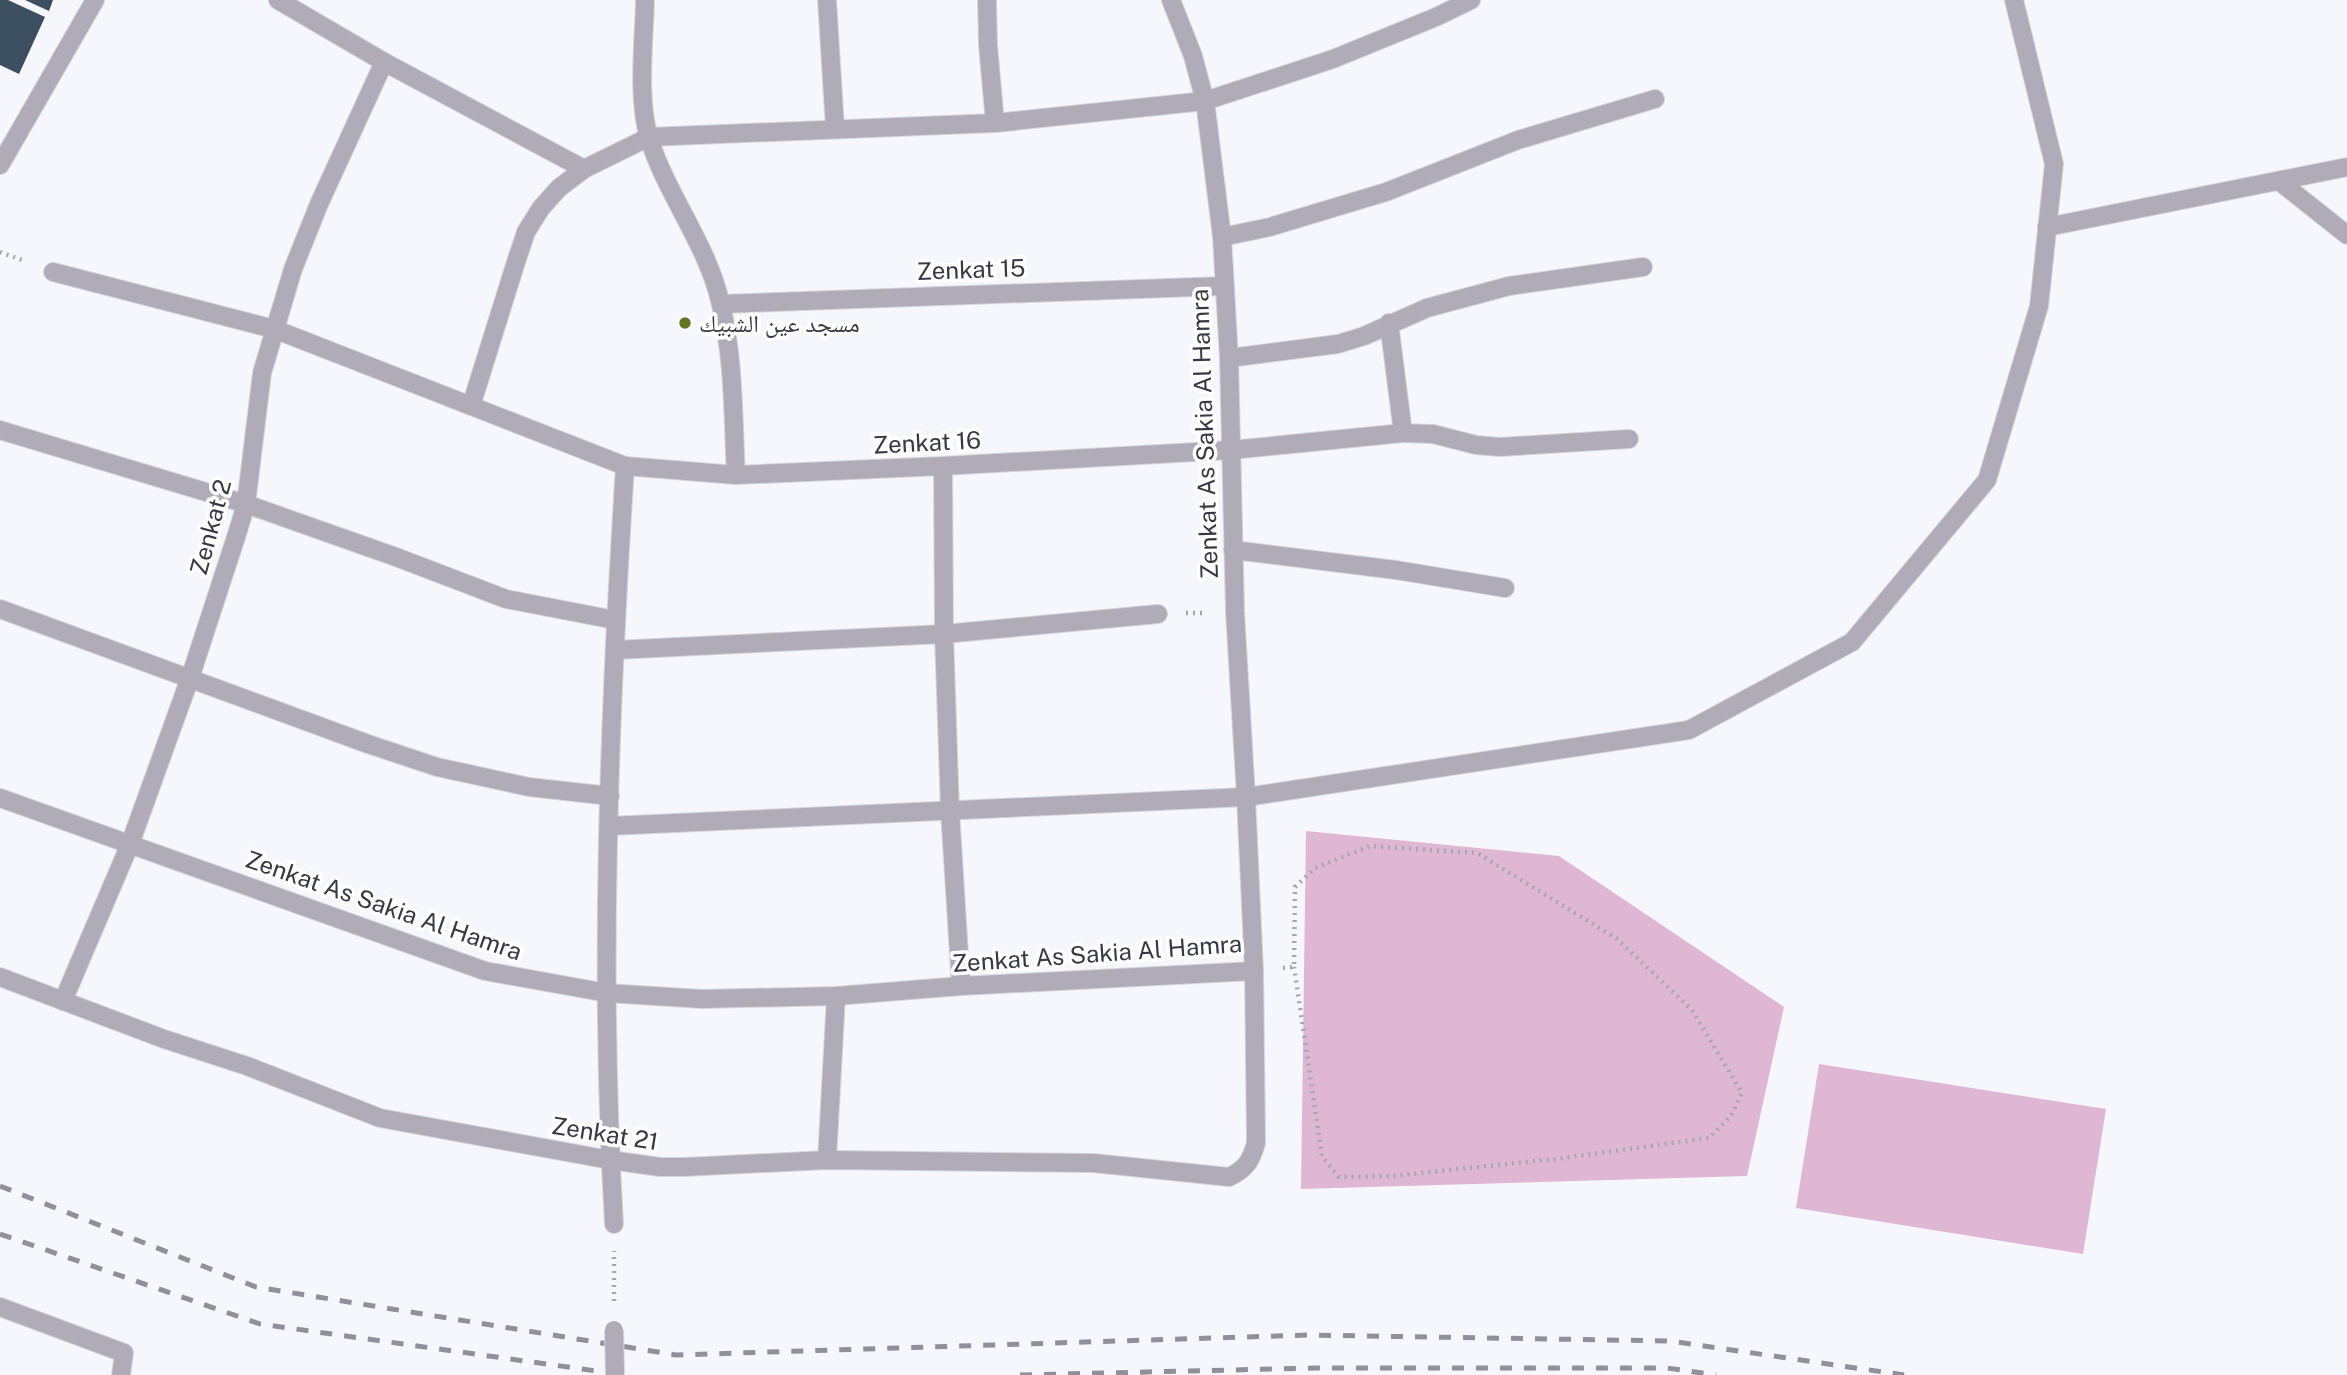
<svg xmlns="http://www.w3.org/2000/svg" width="2347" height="1375" viewBox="0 0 2347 1375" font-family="'Public Sans','Noto Naskh Arabic',sans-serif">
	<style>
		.green { fill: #dfb7d3 }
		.building { fill: #3b4f60 }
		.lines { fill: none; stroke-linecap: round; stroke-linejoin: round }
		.minor-casing { stroke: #d3d5dc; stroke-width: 20 }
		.path { stroke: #a5a7af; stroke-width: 4.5; stroke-dasharray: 2 5; stroke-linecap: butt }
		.minor { stroke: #b0abb6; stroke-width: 18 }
		.rail { stroke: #8f9099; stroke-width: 5; stroke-dasharray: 12 12; stroke-linecap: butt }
		.minor-bridge-casing { stroke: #d3d5dc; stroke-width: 20; stroke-linecap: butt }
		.minor-bridge { stroke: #b0abb6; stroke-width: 18 }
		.poi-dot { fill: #617525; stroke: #fff; stroke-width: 2.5 }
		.labels { text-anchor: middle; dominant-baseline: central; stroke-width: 7; stroke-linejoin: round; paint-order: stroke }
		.street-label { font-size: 24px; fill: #363843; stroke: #fff }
		.poi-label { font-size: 24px; fill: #363843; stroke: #fff; text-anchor: start }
	</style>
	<rect width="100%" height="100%" fill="#f6f7fd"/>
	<g class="green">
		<polygon points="1306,831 1559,856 1784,1007 1747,1176 1301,1189"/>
		<polygon points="1819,1064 2106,1109 2083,1254 1796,1208"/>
	</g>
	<g class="building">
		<polygon points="0,0 8,0 45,17 19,74 0,65"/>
		<polygon points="25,0 53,0 49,11"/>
	</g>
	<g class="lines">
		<defs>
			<g id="minor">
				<polyline points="278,0 384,62 584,169"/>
				<path d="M645,0C644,43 637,97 649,138C667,196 708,245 721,305C734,359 733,419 736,475"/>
				<polyline points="827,0 835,128"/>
				<polyline points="987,0 988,45 995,123"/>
				<polyline points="0,165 95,0"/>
				<polyline points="2279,181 2347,235"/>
				<polyline points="2047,227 2347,167"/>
				<polyline points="1222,237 1270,227 1386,192 1518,140 1655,99"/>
				<polyline points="53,272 274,329 625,466 736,475 943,466 1231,450 1403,433 1389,323"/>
				<polyline points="721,304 1223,286"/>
				<polyline points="1229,358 1338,344 1364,336 1427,308 1509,286 1643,267"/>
				<polyline points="471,406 516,262 526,232 541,208 559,188 584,169 649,137 995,123 1205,101 1333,59 1436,17 1471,0"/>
				<polyline points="0,430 246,504 396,557 506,599 615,620"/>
				<polyline points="1403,433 1433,434 1476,445 1500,447 1629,439"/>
				<polyline points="943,466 944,634 950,811 961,986"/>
				<polyline points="1233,550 1396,570 1505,588"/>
				<polyline points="0,609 368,744 437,767 529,787 610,796"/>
				<polyline points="615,650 944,634 1158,614"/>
				<polyline points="0,798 485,971 607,993 702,999 836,996 961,986 1254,971"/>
				<polyline points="609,826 1246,797 1689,730 1852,642 1987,480 2039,306 2054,164 2014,0"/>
				<path d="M0,977L164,1039L247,1066L380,1118L610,1160L660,1167H685L827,1160L1093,1163L1229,1177C1246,1169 1251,1161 1256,1143L1254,971L1246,797L1235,612L1229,358L1222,237L1205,101L1193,56L1171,0"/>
				<polyline points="63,1001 130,844 190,678 237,534 246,504 262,373 293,269 319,204 384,62"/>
				<polyline points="827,1160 836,996"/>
				<path d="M614,1224C599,972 609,718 625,466"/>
				<polyline points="0,1307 124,1353 121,1375"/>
			</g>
		</defs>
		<use href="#minor" class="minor-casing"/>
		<g class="path">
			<polyline points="0,252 25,261"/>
			<polyline points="1186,613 1206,613"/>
			<polyline points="1283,968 1294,967 1295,887 1315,868 1370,846 1477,853 1616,938 1692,1010 1742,1093 1731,1116 1709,1138 1555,1159 1392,1176 1339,1177 1322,1156 1294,967"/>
			<polyline points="614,1301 614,1251"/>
		</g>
		<use href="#minor" class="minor"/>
		<g class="rail">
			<polyline points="0,1186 256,1287 676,1355 1308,1335 1670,1341 1904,1375"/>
			<polyline points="0,1234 260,1324 625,1375"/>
			<polyline points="1020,1375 1315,1368 1667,1368 1716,1375"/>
		</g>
		<defs>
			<polyline id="minor-bridge" points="614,1330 615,1375"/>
		</defs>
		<use href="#minor-bridge" class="minor-bridge-casing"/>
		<use href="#minor-bridge" class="minor-bridge"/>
	</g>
	<circle class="poi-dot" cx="685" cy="323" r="7"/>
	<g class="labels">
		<g class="street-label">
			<text transform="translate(971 269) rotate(-2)">Zenkat 15</text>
			<text transform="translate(1204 434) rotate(-92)">Zenkat As Sakia Al Hamra</text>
			<text transform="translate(927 442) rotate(-3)">Zenkat 16</text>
			<text transform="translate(210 527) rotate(-75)">Zenkat 2</text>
			<text transform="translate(384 905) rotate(19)">Zenkat As Sakia Al Hamra</text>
			<text transform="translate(1097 953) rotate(-4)">Zenkat As Sakia Al Hamra</text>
			<text transform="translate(605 1133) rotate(9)">Zenkat 21</text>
		</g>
		<g class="poi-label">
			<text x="699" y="323">مسجد عين الشبيك</text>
		</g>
	</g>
</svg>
